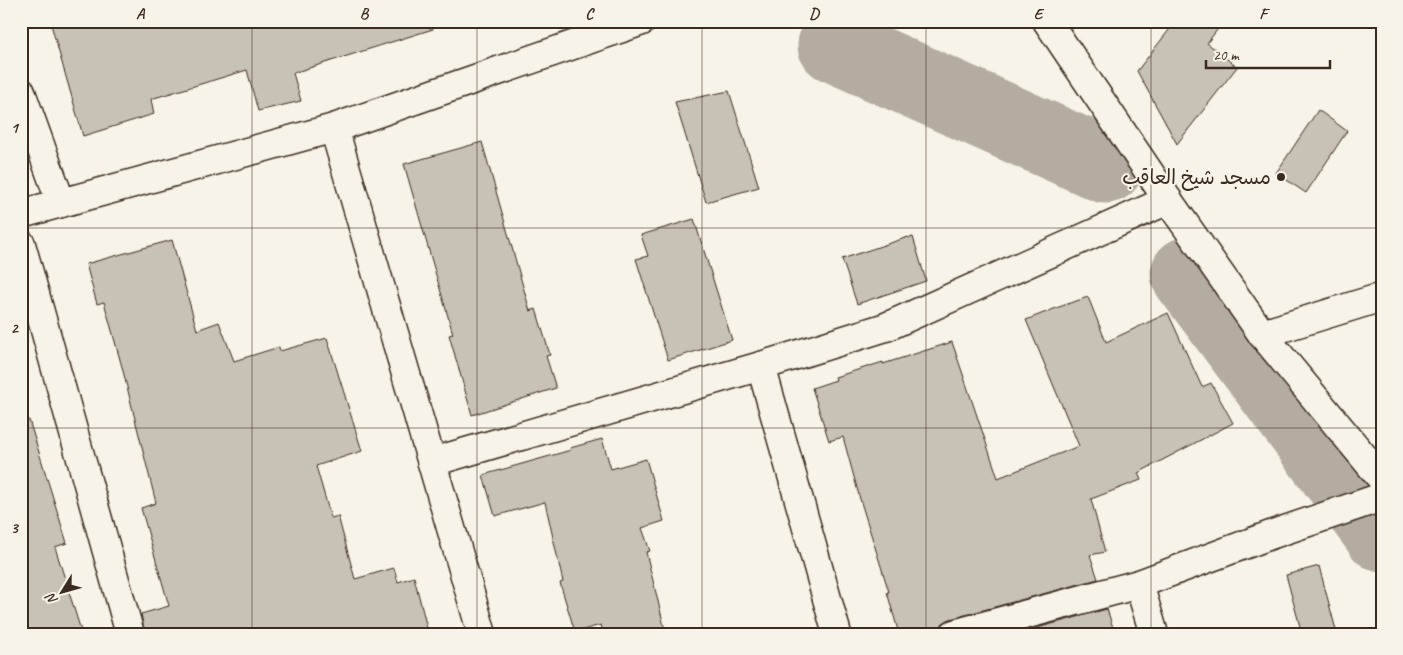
<svg xmlns="http://www.w3.org/2000/svg" width="1403" height="655" viewBox="0 0 1403 655" font-family="Caveat,'Playpen Sans Arabic',sans-serif">
	<style>
		.lines { fill: none; stroke-linecap: round; stroke-linejoin: round }
		.river { stroke: #b4aca0; stroke-width: 75 }
		.building { fill: #c8c1b6; stroke: #3b2a1e }
		.minor-casing { stroke: #3b2a1e; stroke-width: 31 }
		.minor { stroke: #f7f3e8; stroke-width: 28 }
		.grid { fill: none; stroke: #3b2a1e; stroke-width: 1; stroke-opacity: 0.55 }
		.poi-dot { fill: #3b2a1e; stroke: #f7f3e8; stroke-width: 2 }
		.labels { text-anchor: middle; dominant-baseline: central; stroke-width: 4; stroke-linejoin: round; paint-order: stroke }
		.poi-label { font-size: 20px; fill: #3b2a1e; stroke: #f7f3e8; text-anchor: end }
		.neatline { fill: none; stroke: #3b2a1e; stroke-width: 2 }
		.grid-label { font-size: 16px; text-anchor: middle; font-weight: bold; fill: #3b2a1e }
	</style>
	<rect width="100%" height="100%" fill="#f7f3e8"/>
	<filter id="ink" filterUnits="userSpaceOnUse"><feTurbulence type="fractalNoise" baseFrequency=".02" numOctaves="2"/><feDisplacementMap in="SourceGraphic" scale="10" xChannelSelector="R" yChannelSelector="G"/><feConvolveMatrix kernelMatrix="1 2 1 2 8 2 1 2 1" color-interpolation-filters="sRGB"/></filter>
	<g filter="url(#ink)">
		<g class="lines">
			<g class="river">
				<polyline points="835,45 1106,166"/>
				<polyline points="1188,274 1382,534"/>
			</g>
		</g>
		<g class="building">
			<polygon points="50,21 432,21 433,29 293,73 301,101 258,111 247,70 151,99 154,114 83,136"/>
			<polygon points="1176,21 1224,21 1207,43 1237,67 1177,144 1137,71"/>
			<polygon points="729,91 759,187 706,202 675,102"/>
			<polygon points="1318,110 1347,131 1306,193 1276,173"/>
			<polygon points="482,142 530,311 536,309 550,355 546,356 556,388 472,415 449,335 453,334 404,164"/>
			<polygon points="694,219 732,340 668,360 636,259 648,256 641,235"/>
			<polygon points="908,237 909,238 913,237 926,281 857,304 842,259"/>
			<polygon points="172,240 197,330 219,322 234,361 279,347 280,351 327,338 362,451 316,466 331,518 338,516 355,579 394,568 398,582 414,577 427,628 405,634 145,634 141,614 169,606 141,508 156,503 122,367 104,302 97,304 86,264"/>
			<polygon points="1088,297 1106,342 1168,313 1202,387 1211,383 1233,423 1138,473 1141,480 1091,499 1105,552 1090,555 1098,579 950,619 943,623 939,630 939,634 899,634 887,592 889,592 860,499 843,437 829,441 812,388 836,380 835,377 883,362 883,364 952,342 998,478 1079,446 1026,320 1059,307"/>
			<polygon points="29,420 67,543 55,547 82,634 21,634 21,422"/>
			<polygon points="602,439 611,469 646,459 664,521 642,528 650,551 646,552 666,634 604,634 601,625 575,632 560,583 563,582 545,502 495,516 483,475 571,450 570,448"/>
			<polygon points="1319,566 1337,634 1302,634 1286,575"/>
			<polygon points="1107,609 1115,634 1015,634"/>
		</g>
		<g class="lines">
			<defs>
				<g id="minor">
					<polyline points="1047,21 1168,200 1262,334 1382,479"/>
					<polyline points="21,92 61,203"/>
					<polyline points="334,128 482,634"/>
					<polyline points="21,214 334,128 642,21"/>
					<polyline points="21,244 130,634"/>
					<polyline points="1262,334 1382,297"/>
					<polyline points="761,366 837,634"/>
					<polyline points="432,462 761,366 886,327 1168,200"/>
					<polyline points="1139,584 1154,634"/>
					<polyline points="954,634 1139,584 1273,534 1382,497"/>
				</g>
			</defs>
			<use href="#minor" class="minor-casing"/>
			<use href="#minor" class="minor"/>
		</g>
	</g>
	<path class="grid" d="M252,21V634M477,21V634M702,21V634M926,21V634M1151,21V634M21,228H1382M21,428H1382"/>
	<circle class="poi-dot" cx="1281" cy="177" r="5"/>
	<g class="labels">
		<g class="poi-label">
			<text x="1271" y="177">مسجد شيخ العاقب</text>
		</g>
	</g>
	<rect width="1403" height="655" fill="none" stroke="#f7f3e8" stroke-width="55"/>
	<g transform="translate(62 592) rotate(233)" stroke="#f7f3e8" stroke-width="4" paint-order="stroke">
	<path d="M0-4L9 19L0 12L-9 19Z" fill="#3b2a1e"/>
	<text y="-8" font-size="14" font-weight="bold" text-anchor="middle" fill="#3b2a1e">N</text>
	</g>
	<path d="M1206 60v8h124v-8" fill="none" stroke="#3b2a1e" stroke-width="2.5"/>
	<text x="1213" y="60" font-size="15" fill="#3b2a1e" stroke="#f7f3e8" stroke-width="4" paint-order="stroke">20 m</text>
	<rect x="28" y="28" width="1348" height="600" class="neatline"/>
	<g class="grid-label">
		<text x="140" y="19">A</text>
		<text x="364" y="19">B</text>
		<text x="589" y="19">C</text>
		<text x="814" y="19">D</text>
		<text x="1038" y="19">E</text>
		<text x="1263" y="19">F</text>
		<text x="14" y="133">1</text>
		<text x="14" y="333">2</text>
		<text x="14" y="533">3</text>
	</g>
</svg>
